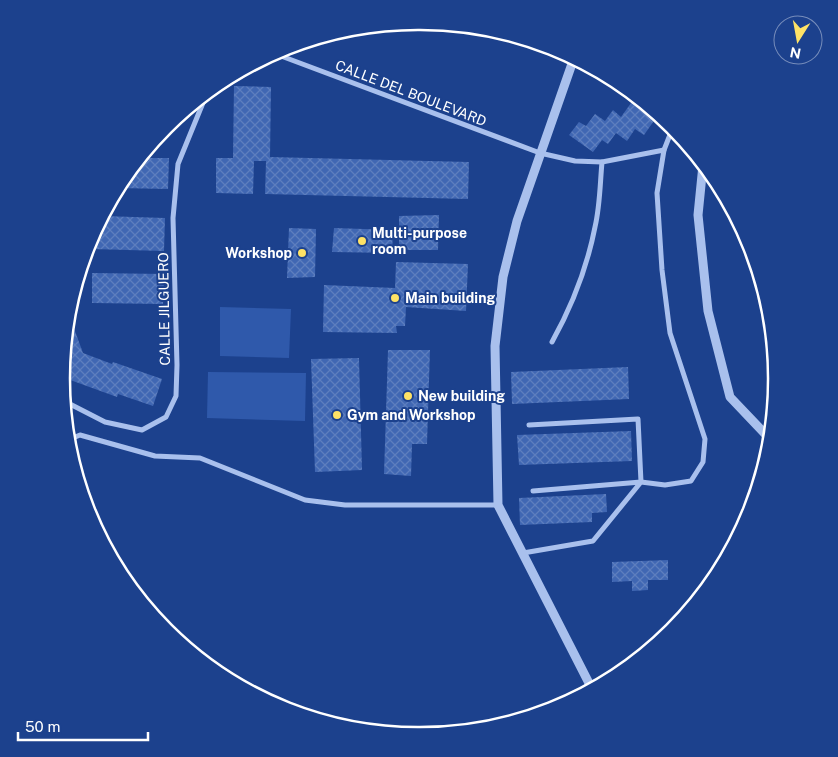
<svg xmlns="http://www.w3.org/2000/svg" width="838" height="757" viewBox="0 0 838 757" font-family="'Public Sans',sans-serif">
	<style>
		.park { fill: #2f59ab }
		.building { fill: url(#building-cross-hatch) }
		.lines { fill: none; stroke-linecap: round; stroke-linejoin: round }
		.minor { stroke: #a9c0ed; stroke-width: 5 }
		.tertiary { stroke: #a9c0ed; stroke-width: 9 }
		.poi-dot { fill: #fee266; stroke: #1c418d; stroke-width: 2 }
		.labels { text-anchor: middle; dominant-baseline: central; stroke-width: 4; stroke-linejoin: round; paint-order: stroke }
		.street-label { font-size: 14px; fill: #fff; stroke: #1c418d }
		.poi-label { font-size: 14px; font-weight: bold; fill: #fff; stroke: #1c418d; text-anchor: start }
		.rim { fill: none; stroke: #fff; stroke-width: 2.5 }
	</style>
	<defs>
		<pattern id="building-cross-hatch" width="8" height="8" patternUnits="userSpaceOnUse" patternTransform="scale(1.25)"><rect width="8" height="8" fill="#4067b3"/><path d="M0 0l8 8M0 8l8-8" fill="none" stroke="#5d7ebe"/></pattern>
	</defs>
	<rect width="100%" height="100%" fill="#1c418d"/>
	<g class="park">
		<polygon points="220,307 291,309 289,358 220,356"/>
		<polygon points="208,372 306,373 305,421 207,418"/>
	</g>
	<g class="building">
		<polygon points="234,86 271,87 270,157 469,162 468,199 265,194 266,161 254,161 253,194 216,193 216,158 233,158"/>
		<polygon points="636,96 658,115 644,135 635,129 627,141 616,133 608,144 602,140 593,152 569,135 579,122 586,126 595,114 605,121 613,110 621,117"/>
		<polygon points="140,158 169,158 168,189 118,188 122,180"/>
		<polygon points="439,215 438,250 399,250 399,216"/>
		<polygon points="103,216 165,218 164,251 90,249 91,239"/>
		<polygon points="289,228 316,229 315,277 287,278"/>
		<polygon points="334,228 393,230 392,253 332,252"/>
		<polygon points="396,262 468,264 466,311 406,307 405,326 396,326 397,333 323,332 324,285 395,288"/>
		<polygon points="92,273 164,274 163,304 92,303"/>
		<polygon points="68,312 83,353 112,364 113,362 162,379 153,406 118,394 117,397 62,377"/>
		<polygon points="388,350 430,350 427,444 412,444 411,476 384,474"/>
		<polygon points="359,358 362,470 315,472 311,359"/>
		<polygon points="628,367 629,399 512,404 511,372"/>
		<polygon points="631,431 632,461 519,465 517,435"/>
		<polygon points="606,494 607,512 592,513 592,522 520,525 519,498"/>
		<polygon points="668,560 668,580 648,580 648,590 632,591 632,581 612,582 612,562"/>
	</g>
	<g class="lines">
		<g class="minor">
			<polyline points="273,53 540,153 575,161 602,162 664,150"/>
			<path d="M552,342C572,306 587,268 595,227C600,206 600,184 602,162"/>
			<polyline points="64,401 105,422 142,430 166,417 176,396 177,365 173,218 178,164 207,93"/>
			<polyline points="529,425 638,419 641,482 533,491"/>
			<polyline points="68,440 80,435 155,456 200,458 305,500 345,505 498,505"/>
			<polyline points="523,553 593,541 641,482 665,485 691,481 703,462 705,439 670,333 662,270 657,193 664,150 673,127"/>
		</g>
		<g class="tertiary">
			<polyline points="574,58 517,221 503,277 495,346 498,505 592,689"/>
			<polyline points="703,165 698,215 708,311 730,397 770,439"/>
		</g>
	</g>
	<g class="poi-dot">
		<circle cx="362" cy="241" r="5"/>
		<circle cx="302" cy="253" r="5"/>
		<circle cx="395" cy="298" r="5"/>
		<circle cx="408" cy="396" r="5"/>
		<circle cx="337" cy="415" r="5"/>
	</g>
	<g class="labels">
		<g class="street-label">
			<text transform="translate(411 93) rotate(21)">CALLE DEL BOULEVARD</text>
			<text transform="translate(164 309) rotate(-91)">CALLE JILGUERO</text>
		</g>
		<g class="poi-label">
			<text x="372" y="233">Multi-purpose<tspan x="372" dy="16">room</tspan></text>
			<text x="292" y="253" text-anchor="end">Workshop</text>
			<text x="405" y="298">Main building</text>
			<text x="418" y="396">New building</text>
			<text x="347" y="415">Gym and Workshop</text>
		</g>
	</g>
	<path d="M0 0H838V757H0ZM418 30H420A348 348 0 0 1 768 378V379A348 348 0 0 1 420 727H418A348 348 0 0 1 70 379V378A348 348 0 0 1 418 30Z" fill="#1c418d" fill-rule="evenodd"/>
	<path class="rim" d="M418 30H420A348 348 0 0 1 768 378V379A348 348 0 0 1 420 727H418A348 348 0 0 1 70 379V378A348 348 0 0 1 418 30Z"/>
	<g transform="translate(798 40) rotate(191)"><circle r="24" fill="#1c418d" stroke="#778dbb"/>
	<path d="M0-4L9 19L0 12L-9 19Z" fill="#fee266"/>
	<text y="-8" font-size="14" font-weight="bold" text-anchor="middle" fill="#ffffff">N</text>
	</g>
	<path d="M18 732v8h130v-8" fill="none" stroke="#ffffff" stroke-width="2.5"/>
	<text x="25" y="732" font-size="15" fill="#ffffff" stroke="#1c418d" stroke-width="4" paint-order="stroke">50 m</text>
</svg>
